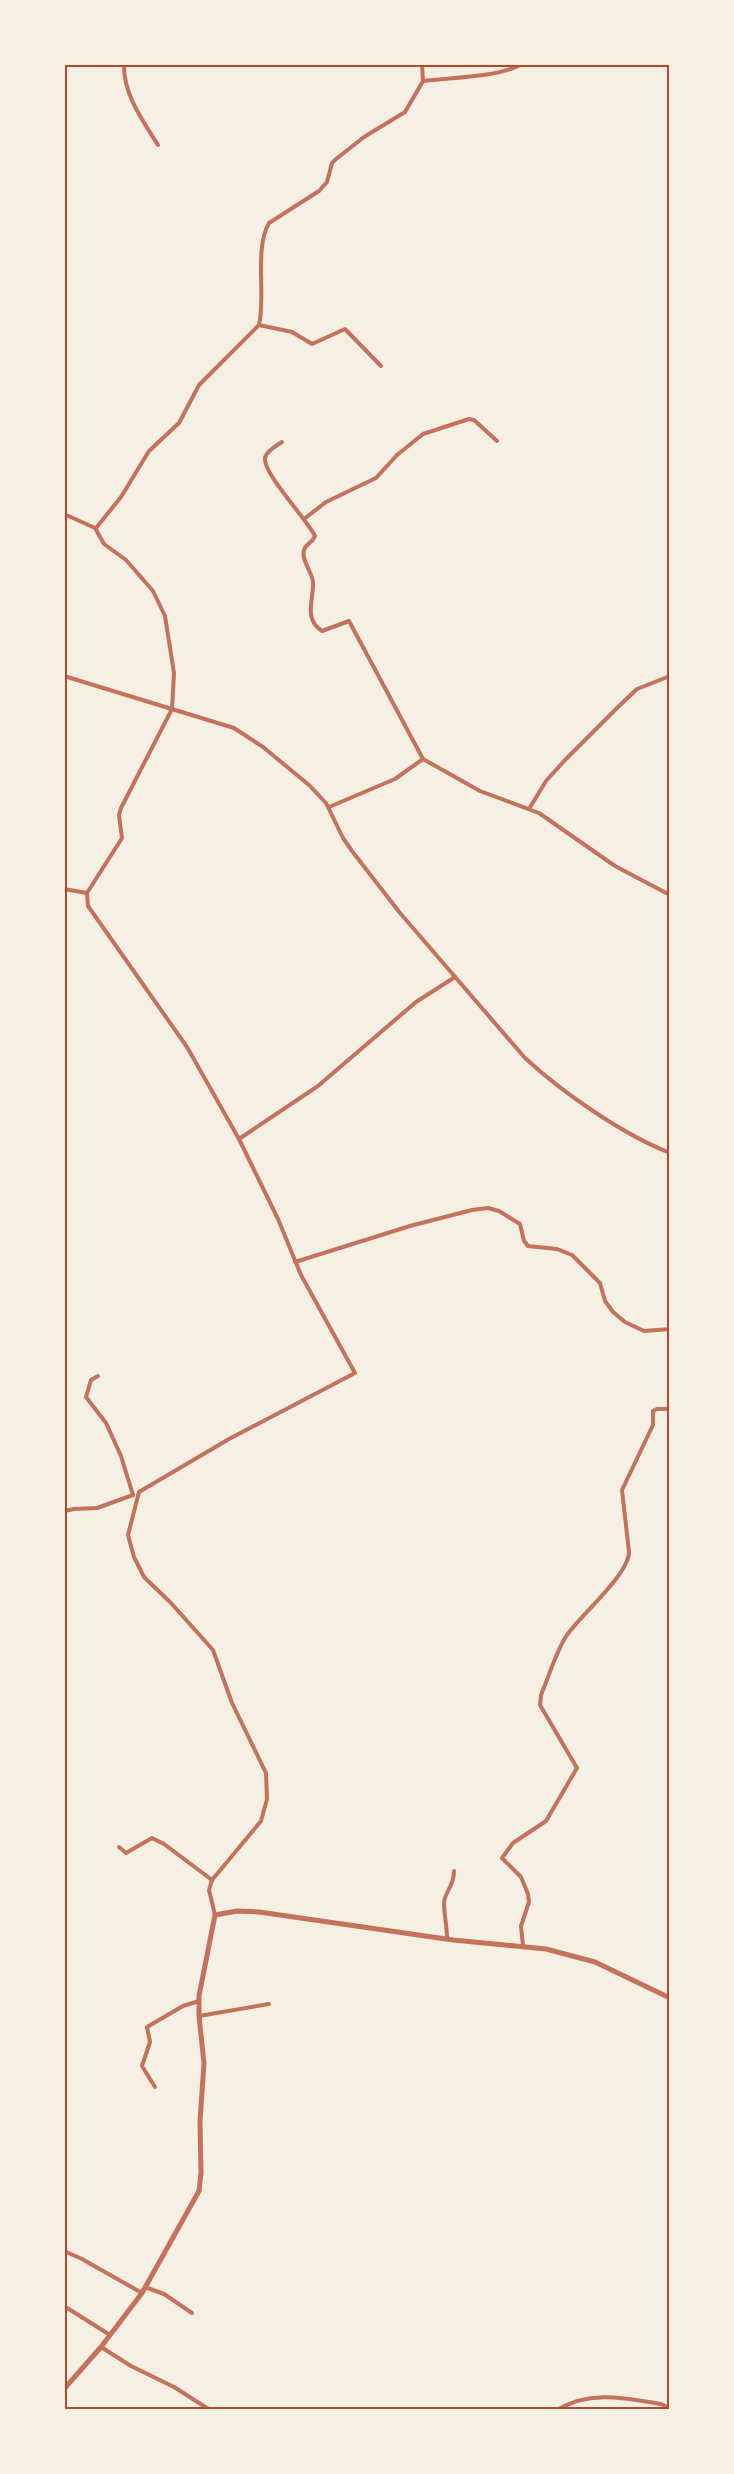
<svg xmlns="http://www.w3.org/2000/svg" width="734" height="2474" viewBox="0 0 734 2474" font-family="'Crimson Pro',serif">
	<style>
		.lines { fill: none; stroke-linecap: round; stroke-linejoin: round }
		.minor { stroke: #c5725c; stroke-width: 4 }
		.tertiary { stroke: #c5725c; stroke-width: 5 }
		.neatline { fill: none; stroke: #b5482f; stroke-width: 2 }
	</style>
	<rect width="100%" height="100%" fill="#f6efe4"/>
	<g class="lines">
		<g class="minor">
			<path d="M124,64C123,94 143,121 158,145"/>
			<path d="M423,81C452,77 497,78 522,64"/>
			<polyline points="259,325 292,332 312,344 345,329 381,366"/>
			<path d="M282,442C277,445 266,452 265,458C263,474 307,519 315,536C313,542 306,544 304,550C301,560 312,572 313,582C314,599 303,619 322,631L349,621L423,759L480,791L539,813L615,866L670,895"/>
			<polyline points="64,514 95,528 104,544 126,560 153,591 165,616 174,673 172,709 121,808 119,815 122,838 87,893 88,906 187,1047 239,1139 278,1219 301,1275 355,1373 229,1439 139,1492 128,1535 134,1557 144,1577 171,1603 213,1650 232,1703 266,1773 267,1799 261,1821 212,1880 209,1890 215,1915"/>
			<polyline points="304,519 326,502 376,478 397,455 423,434 469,419 474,420 497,441"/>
			<path d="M96,528L121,497L149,451L179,423L199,385L259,325C266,296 254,249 269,223L319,191L327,182L332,163L336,159L364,137L405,112L423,81L422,64"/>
			<path d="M64,676L234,728L263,747L309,785L326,803L343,838L352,851L400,913L525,1058C563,1093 622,1134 670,1153"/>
			<polyline points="329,807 395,779 423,759"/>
			<polyline points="529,809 546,781 565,760 618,707 637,689 670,676"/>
			<polyline points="64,889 87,893"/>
			<polyline points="239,1139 318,1086 416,1002 455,977"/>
			<polyline points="295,1262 410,1226 472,1210 488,1208 499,1211 520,1224 524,1241 528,1246 557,1249 572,1255 600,1283 605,1301 613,1312 625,1322 644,1331 670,1329"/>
			<polyline points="98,1376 91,1380 86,1397 106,1423 121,1456 133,1495"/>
			<polyline points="64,1511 74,1509 97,1508 133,1495"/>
			<polyline points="119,1847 126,1853 152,1838 164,1844 212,1880"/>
			<path d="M447,1938C447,1926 444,1915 444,1903C444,1893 454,1887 454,1871"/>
			<path d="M523,1946L521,1926L529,1902L528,1894L521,1877L502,1858L513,1843L546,1821L577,1768L540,1705L541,1695C549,1676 555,1655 565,1638C577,1618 629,1575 629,1552L622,1490L653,1425V1411L657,1409H670"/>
			<polyline points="199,2016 269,2004"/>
			<polyline points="155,2087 142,2066 150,2042 147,2027 183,2006 199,2001"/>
			<polyline points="64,2251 82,2259 142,2293"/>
			<polyline points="145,2287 164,2294 192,2313"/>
			<polyline points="64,2306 110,2335"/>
			<polyline points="101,2347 131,2366 174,2387 210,2410"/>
			<path d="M557,2410C590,2390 624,2398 661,2404L670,2408"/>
		</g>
		<polyline class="tertiary" points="64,2389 101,2347 142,2293 199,2191 201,2173 200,2121 204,2063 199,2016 199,1996 215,1915 237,1911 259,1912 453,1940 546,1949 595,1962 670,1998"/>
	</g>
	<rect width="734" height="2474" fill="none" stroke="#f6efe4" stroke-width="132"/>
	<rect x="66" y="66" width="602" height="2342" class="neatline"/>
</svg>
